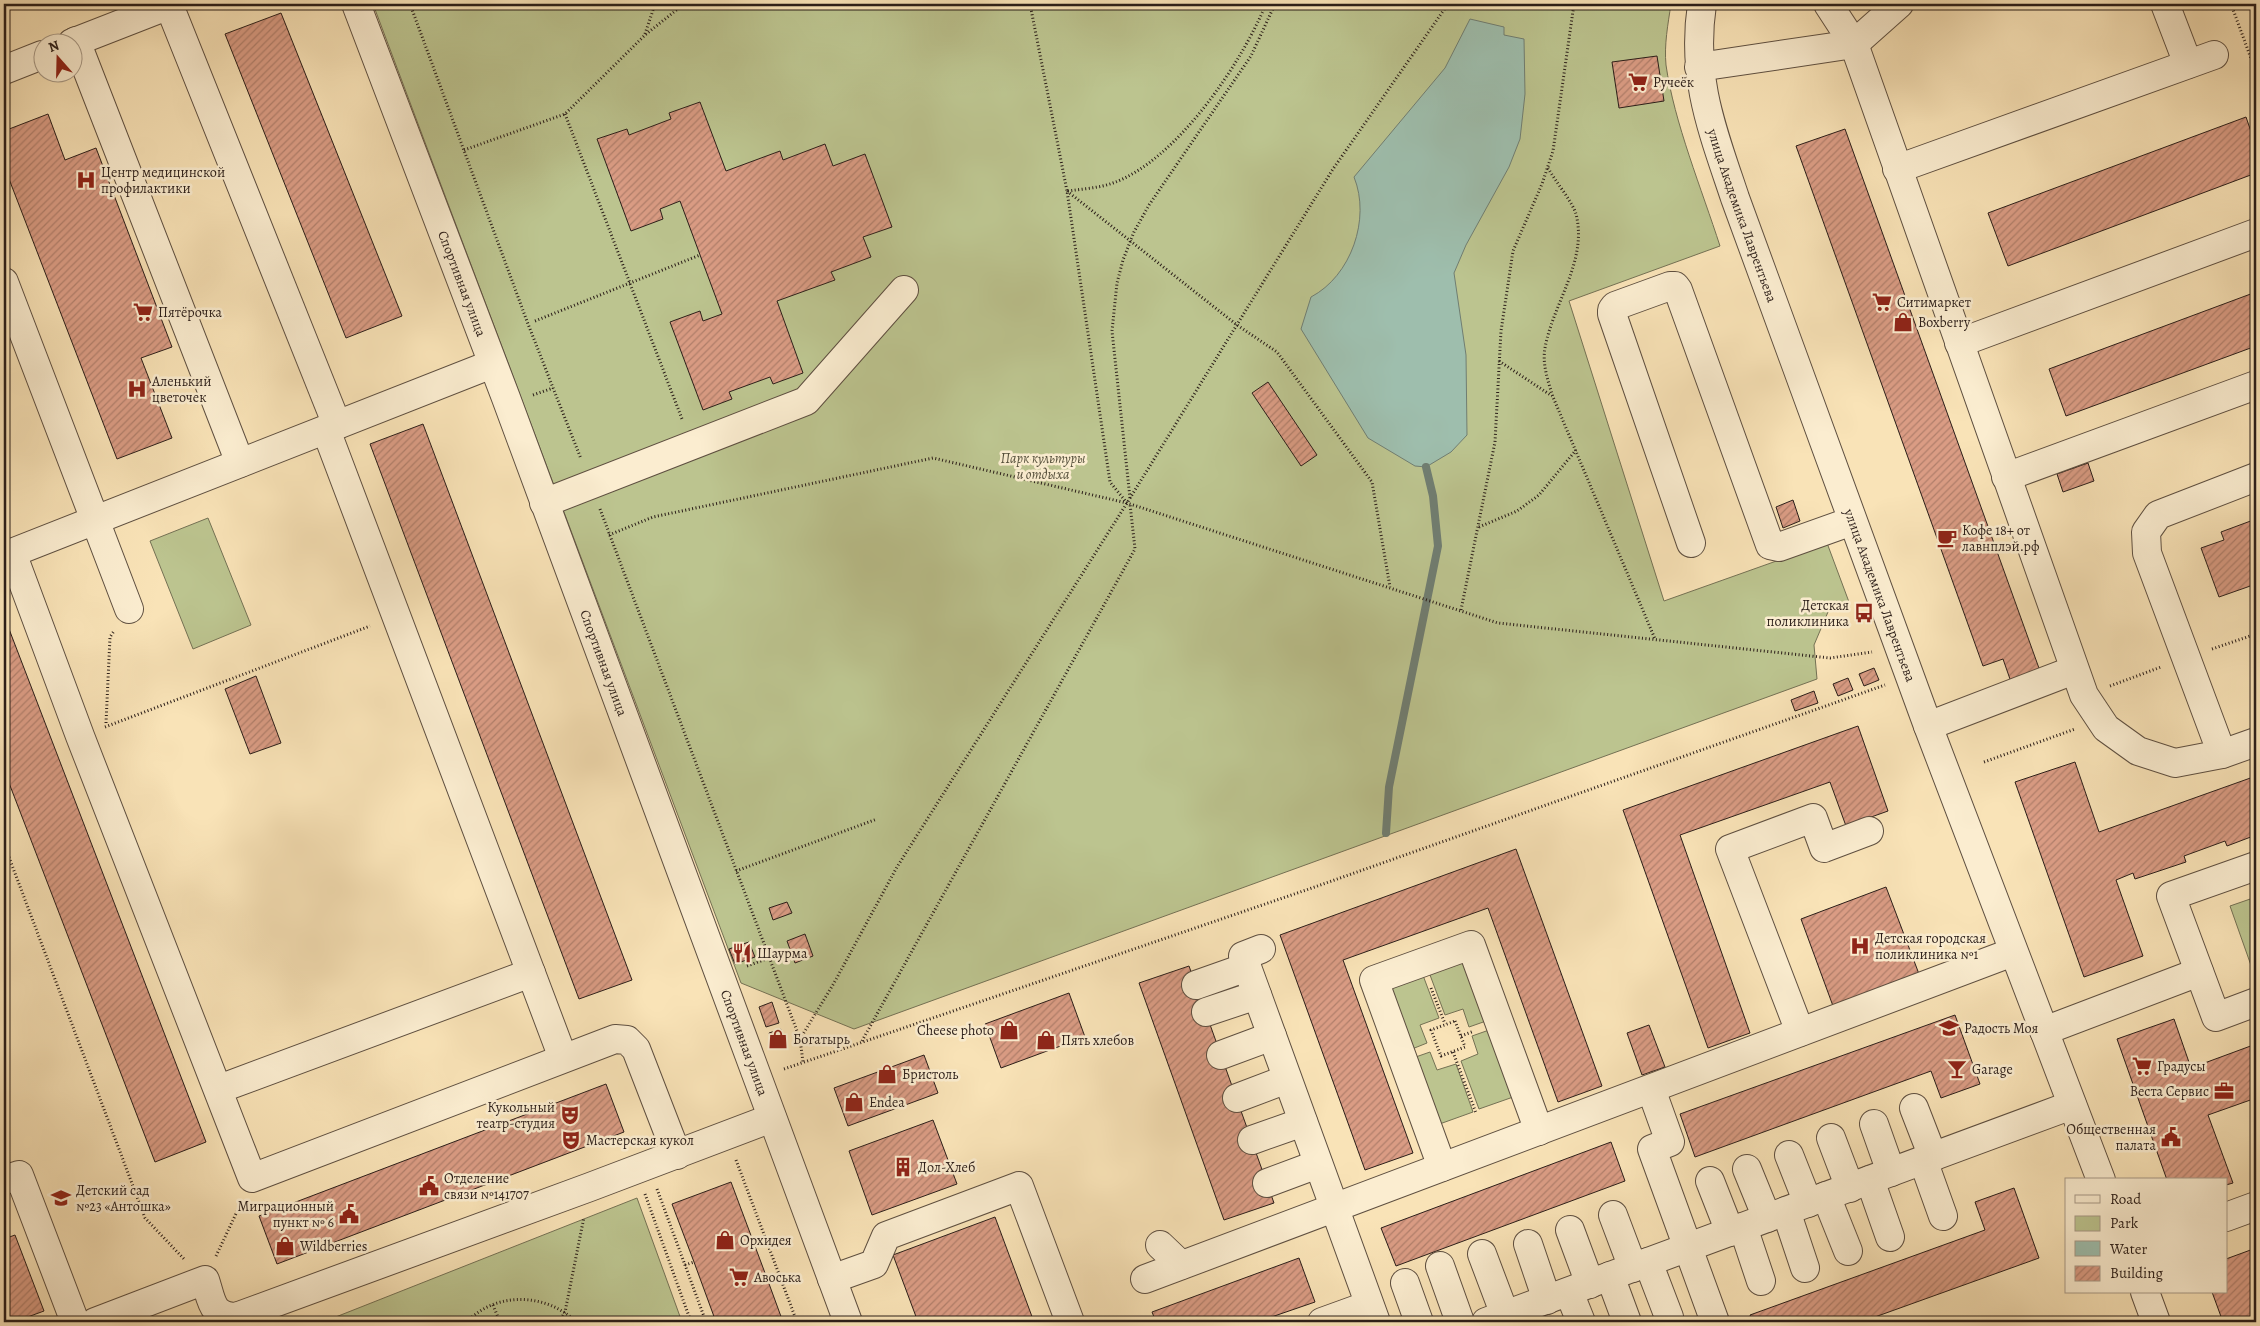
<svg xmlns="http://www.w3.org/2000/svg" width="2260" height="1326" viewBox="0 0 2260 1326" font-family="Alegreya,serif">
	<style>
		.green { fill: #bcc48f; stroke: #747154 }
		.water { fill: #9ebead; stroke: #707e72 }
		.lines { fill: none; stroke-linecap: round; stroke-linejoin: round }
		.stream { stroke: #707e72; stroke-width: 8 }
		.building { fill: url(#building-hatch); stroke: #2b1e19 }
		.minor-casing { stroke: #5e4f40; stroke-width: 30 }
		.path { stroke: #2b1e19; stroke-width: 3; stroke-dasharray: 1 2.5; stroke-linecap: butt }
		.minor { stroke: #fbedd0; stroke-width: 28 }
		.labels { text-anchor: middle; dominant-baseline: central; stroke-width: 5; stroke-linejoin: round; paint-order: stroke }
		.poi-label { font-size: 14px; fill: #2b1e19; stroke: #fbedd0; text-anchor: start }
		.street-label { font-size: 14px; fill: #2b1e19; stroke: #fbedd0 }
		.park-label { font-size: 14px; font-style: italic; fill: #56503c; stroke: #fbedd0 }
	</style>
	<defs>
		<pattern id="building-hatch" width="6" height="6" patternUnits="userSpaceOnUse" patternTransform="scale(1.25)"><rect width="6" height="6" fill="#da9c84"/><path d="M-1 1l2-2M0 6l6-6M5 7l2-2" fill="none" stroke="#b17f6b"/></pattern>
	</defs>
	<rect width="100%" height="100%" fill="#f9e3b7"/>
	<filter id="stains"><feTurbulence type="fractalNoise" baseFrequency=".004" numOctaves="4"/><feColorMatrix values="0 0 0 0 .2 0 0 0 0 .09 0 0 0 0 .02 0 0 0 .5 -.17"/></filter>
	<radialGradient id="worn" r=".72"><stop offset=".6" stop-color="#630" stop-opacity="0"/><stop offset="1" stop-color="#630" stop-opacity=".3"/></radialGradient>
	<g class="green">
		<path d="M373,4H1671C1668,24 1664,45 1666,65C1674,122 1702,190 1720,246L1569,301L1664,601L1827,543L1849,602L1828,612L1814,645L1817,679L854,1029L741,983Z"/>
		<polygon points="208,518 251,625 193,649 150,541"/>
		<polygon points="2256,897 2256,969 2253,971 2230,906"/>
		<polygon points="1465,954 1489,1020 1469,1027 1463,1009 1445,1015 1427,967"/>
		<polygon points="1421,970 1439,1018 1420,1025 1427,1043 1407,1051 1382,984"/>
		<polygon points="1492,1029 1516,1096 1479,1109 1461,1061 1478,1054 1472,1036"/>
		<polygon points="1430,1052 1437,1070 1456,1064 1473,1112 1434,1126 1410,1059"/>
		<polygon points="637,1198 682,1322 323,1322"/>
	</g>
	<path class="water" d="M1470,19L1504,27V35L1524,39L1525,94L1520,139L1509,167L1466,245L1454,273L1466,355L1467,435L1451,452L1426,467L1415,466L1368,438L1301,329L1311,297C1351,276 1371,219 1354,177L1445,68Z"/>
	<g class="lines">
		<polyline class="stream" points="1386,833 1389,787 1438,546 1433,496 1426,467"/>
	</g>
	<g class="building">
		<polygon points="281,13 402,316 346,338 225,34"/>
		<polygon points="1657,56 1664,101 1619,108 1612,62"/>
		<polygon points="700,102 726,171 780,151 783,160 825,144 833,166 865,154 892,227 863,237 871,257 831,272 835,280 777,301 803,373 773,384 770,377 729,392 732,399 703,410 670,322 700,311 703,321 722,314 680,201 660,209 663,219 631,231 597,139 627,129 629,135 671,119 669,113"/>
		<polygon points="48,114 65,160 96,148 172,347 141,358 172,438 117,459 4,166 4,131"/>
		<polygon points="2246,117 2256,146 2256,173 2008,266 1988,213"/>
		<polygon points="1845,129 2040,671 2011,682 2003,659 1983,666 1796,146"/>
		<polygon points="2256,292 2256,346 2066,416 2049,369"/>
		<polygon points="1268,382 1317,455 1301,466 1252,393"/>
		<polygon points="423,424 632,980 579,999 370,444"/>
		<polygon points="2088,463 2094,481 2063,492 2057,474"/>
		<polygon points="1793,500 1800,521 1783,528 1776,507"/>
		<polygon points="2256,519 2256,584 2219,597 2201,548 2224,540 2221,532"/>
		<polygon points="4,616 206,1142 155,1162 4,770"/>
		<polygon points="1874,668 1879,680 1864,686 1859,674"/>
		<polygon points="256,676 281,743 250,754 225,689"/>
		<polygon points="1848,678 1853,690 1838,696 1833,684"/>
		<polygon points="1814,691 1818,703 1795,711 1791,700"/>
		<polygon points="1858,726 1888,811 1846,826 1830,782 1680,835 1750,1033 1708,1048 1623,810"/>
		<polygon points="2075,762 2099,832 2256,776 2256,835 2227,846 2225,841 2184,856 2186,862 2135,879 2133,873 2116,880 2143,956 2084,977 2015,782"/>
		<polygon points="1516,849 1602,1086 1558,1102 1488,908 1343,960 1413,1153 1365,1170 1280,935"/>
		<polygon points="1886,887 1919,974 1833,1006 1801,919"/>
		<polygon points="787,902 792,913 773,920 769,908"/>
		<polygon points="805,934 813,956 795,963 787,941"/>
		<polygon points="749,942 755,957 735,964 729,949"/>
		<polygon points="1189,966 1274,1203 1224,1220 1139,983"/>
		<polygon points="1069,993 1085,1037 1001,1068 985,1024"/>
		<polygon points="772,1002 779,1023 766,1027 759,1007"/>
		<polygon points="1955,1015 1980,1084 1941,1098 1931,1071 1695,1157 1680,1114"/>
		<polygon points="2174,1019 2191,1068 2256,1044 2256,1098 2208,1115 2233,1183 2226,1185 2226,1180 2167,1180 2117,1039"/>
		<polygon points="1649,1025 1665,1067 1642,1075 1627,1033"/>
		<polygon points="781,1029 786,1044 774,1049 769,1033"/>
		<polygon points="924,1055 938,1093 848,1126 834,1088"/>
		<polygon points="606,1084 624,1132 277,1264 259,1216"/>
		<polygon points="933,1120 957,1184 872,1215 849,1151"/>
		<polygon points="1611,1142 1625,1181 1396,1266 1381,1228"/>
		<polygon points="731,1182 768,1281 783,1322 716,1322 694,1262 672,1204"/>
		<polygon points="2014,1188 2039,1258 1861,1322 1753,1322 1750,1315 1985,1230 1975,1202"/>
		<polygon points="995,1217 1034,1322 918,1322 893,1255"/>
		<polygon points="15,1235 44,1311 14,1322 4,1322 4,1239"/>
		<polygon points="2256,1248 2256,1322 2223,1322 2212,1292 2226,1292 2226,1259"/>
		<polygon points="1299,1258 1315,1302 1257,1322 1156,1322 1152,1312"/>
	</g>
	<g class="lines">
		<defs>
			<g id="minor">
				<path id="s1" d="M356,4L506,398L848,1322"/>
				<path id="s2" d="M1702,4C1691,78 1712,129 1735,198L1928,726L2101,1180"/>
				<polyline points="1828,4 1854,44 2084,695 2106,728 2138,751 2175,763 2222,754 2256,742"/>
				<polyline points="2165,4 2188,64"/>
				<polyline points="169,5 337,425"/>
				<polyline points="76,41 240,463"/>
				<polyline points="72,43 172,4"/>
				<polyline points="1699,67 1854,44 1899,4"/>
				<polyline points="4,70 42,55"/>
				<polyline points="1897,169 2214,55"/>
				<polyline points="4,282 129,609"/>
				<polyline points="1959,343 2256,233"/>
				<polyline points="2006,477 2256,385"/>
				<polyline points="544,503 806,401 904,290"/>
				<polyline points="1691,543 1612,314 1612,310 1615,306 1670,286 1675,286 1678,290 1770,545 1779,547 1852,521"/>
				<polyline points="12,553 80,736 252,1178 615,1039 627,1040 636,1049 677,1155"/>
				<polyline points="4,556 492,364"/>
				<polyline points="1928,726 2074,670"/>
				<polyline points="2222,754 2147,553 2146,532 2158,515 2256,477"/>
				<polyline points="2256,866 2171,896 2216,1017 2256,1002"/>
				<polyline points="1261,949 1243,956 1376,1322"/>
				<polyline points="531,973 563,1058"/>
				<polyline points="1196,985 1247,967"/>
				<polyline points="1206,1012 1257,995"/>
				<polyline points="2044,1031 2199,972"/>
				<polyline points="1800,1032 1730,849 1813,818 1824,848 1869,831"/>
				<polyline points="1221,1055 1272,1036"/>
				<polyline points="219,1089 531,973 326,430"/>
				<polyline points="1651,1089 1670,1142 1652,1149 1715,1322"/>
				<polyline points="1237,1098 1287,1079"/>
				<polyline points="1914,1108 1933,1157"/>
				<polyline points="1874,1124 1891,1172"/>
				<polyline points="1831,1138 1850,1188"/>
				<polyline points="1252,1140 1303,1122"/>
				<polyline points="1789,1155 1808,1203"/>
				<polyline points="1923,1160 1943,1216"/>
				<polyline points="1442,1167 1374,980 1471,945 1539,1131"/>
				<polyline points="1747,1169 1767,1218"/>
				<polyline points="4,1180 19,1175 75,1322"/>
				<polyline points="1870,1180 1890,1237"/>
				<polyline points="1710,1181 1730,1232"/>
				<polyline points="1267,1183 1318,1164"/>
				<polyline points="1826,1196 1848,1251"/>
				<polyline points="1786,1211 1805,1268"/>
				<polyline points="1613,1215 1633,1268"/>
				<polyline points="2226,1217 2256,1206"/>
				<polyline points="1743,1227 1761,1281"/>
				<polyline points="1570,1230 1590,1284"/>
				<polyline points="1528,1244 1547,1300"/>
				<polyline points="1160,1245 1181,1265"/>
				<polyline points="1482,1254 1505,1315"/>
				<polyline points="1648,1262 1669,1317"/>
				<polyline points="1440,1266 1460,1322"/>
				<polyline points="1610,1276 1627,1322"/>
				<polyline points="832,1279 874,1264 886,1236 1019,1186 1070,1322"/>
				<polyline points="1145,1279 2013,952"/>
				<polyline points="1405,1283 1419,1322"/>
				<polyline points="1569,1292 1581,1322"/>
				<polyline points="2145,1292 2156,1322"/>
				<path d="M95,1322L205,1280C212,1301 211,1316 236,1317L590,1187L772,1118"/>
				<polyline points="1322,1322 1369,1305"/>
				<polyline points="1486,1322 2072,1105"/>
			</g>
		</defs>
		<use href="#minor" class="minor-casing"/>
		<g class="path">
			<polyline points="410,4 528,324 581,459"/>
			<polyline points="1030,4 1067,191 1110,482 1127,503"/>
			<polyline points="2231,4 2256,72"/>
			<polyline points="645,34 655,4"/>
			<polyline points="565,114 682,419"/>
			<polyline points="464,150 565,114 645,35 684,4"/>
			<path d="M1548,168C1555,181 1572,201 1576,214C1588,261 1553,303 1545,348C1542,364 1548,381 1553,397L1655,639"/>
			<polyline points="1067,191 1237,325 1277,352 1372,482 1390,587"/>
			<path d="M1068,191C1082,189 1099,188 1113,183C1177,160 1241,64 1266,4"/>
			<polyline points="535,321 700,255"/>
			<polyline points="1499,361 1552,396"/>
			<polyline points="533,395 553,388"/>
			<polyline points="1130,498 1112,331 1117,283 1123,260 1134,232 1149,205 1251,56 1275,4"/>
			<polyline points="600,509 800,1039 803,1062"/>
			<polyline points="1479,527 1517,511 1539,495 1576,450"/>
			<polyline points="609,535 653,517 933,458 1127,503 1498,623 1830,658 1872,652"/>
			<polyline points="1461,610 1495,442 1501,331 1513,251 1542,184 1553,151 1574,4"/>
			<polyline points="2212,649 2256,634"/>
			<polyline points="2110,686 2161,667"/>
			<polyline points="106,723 110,637 114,631"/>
			<polyline points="105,727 370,626"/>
			<polyline points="1984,762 2075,729"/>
			<polyline points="4,844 145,1218 184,1259"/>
			<polyline points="736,871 877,819"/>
			<polyline points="747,966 769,958"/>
			<polyline points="1431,988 1445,1024"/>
			<polygon points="1455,1021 1465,1047 1441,1056 1431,1030"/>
			<polyline points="1461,1036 1474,1031"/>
			<polyline points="800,1039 834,983 897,867 1127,503 1333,169 1448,4"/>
			<polyline points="862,1041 1135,549 1130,504"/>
			<polyline points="1453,1052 1476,1113"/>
			<polyline points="784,1069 1309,889 1885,685"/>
			<polyline points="736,1160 797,1322"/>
			<polyline points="657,1189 706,1322"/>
			<polyline points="645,1194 691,1322"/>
			<polyline points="216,1256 242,1201"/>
			<polyline points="685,1265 694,1262"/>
			<polyline points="493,1305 500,1322"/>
			<path d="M467,1322C496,1291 547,1293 576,1322"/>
			<polyline points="559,1322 565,1312 584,1217"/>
		</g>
		<use href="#minor" class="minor"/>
	</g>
	<defs>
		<symbol id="supermarket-bare" viewBox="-9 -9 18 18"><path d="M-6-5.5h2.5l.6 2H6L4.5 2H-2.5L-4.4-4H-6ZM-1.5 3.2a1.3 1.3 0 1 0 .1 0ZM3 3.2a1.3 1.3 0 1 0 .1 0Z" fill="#8f2418" stroke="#fbedd0" stroke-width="2.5" paint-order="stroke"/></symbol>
		<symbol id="hospital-bare" viewBox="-9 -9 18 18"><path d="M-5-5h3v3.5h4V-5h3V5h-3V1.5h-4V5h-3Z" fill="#8f2418" stroke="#fbedd0" stroke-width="2.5" paint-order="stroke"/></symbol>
		<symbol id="shop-bare" viewBox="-9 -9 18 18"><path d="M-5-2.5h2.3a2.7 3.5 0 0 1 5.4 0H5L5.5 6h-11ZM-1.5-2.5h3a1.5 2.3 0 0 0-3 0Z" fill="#8f2418" stroke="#fbedd0" stroke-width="2.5" paint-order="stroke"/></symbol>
		<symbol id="cafe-bare" viewBox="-9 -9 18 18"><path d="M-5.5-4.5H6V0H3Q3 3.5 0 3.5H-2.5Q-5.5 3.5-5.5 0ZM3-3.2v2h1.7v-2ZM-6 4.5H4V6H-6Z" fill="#8f2418" stroke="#fbedd0" stroke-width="2.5" paint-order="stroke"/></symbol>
		<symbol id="bus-bare" viewBox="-9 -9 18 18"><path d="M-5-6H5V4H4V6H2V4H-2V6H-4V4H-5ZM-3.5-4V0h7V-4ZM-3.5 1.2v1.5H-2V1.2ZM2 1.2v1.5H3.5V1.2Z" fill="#8f2418" stroke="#fbedd0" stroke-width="2.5" paint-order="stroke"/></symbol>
		<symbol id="restaurant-bare" viewBox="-9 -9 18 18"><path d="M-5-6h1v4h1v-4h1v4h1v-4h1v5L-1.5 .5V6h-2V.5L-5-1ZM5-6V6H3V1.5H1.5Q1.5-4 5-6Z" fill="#8f2418" stroke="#fbedd0" stroke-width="2.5" paint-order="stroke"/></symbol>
		<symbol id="school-bare" viewBox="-9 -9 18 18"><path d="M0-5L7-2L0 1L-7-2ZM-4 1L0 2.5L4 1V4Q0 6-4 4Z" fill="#8f2418" stroke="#fbedd0" stroke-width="2.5" paint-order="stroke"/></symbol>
		<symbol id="bar-bare" viewBox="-9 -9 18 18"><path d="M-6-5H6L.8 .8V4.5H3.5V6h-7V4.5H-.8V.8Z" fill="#8f2418" stroke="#fbedd0" stroke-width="2.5" paint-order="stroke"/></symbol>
		<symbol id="office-bare" viewBox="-9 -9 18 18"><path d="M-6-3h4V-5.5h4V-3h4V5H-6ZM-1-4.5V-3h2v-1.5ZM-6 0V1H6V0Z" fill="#8f2418" stroke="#fbedd0" stroke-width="2.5" paint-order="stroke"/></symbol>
		<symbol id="theatre-bare" viewBox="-9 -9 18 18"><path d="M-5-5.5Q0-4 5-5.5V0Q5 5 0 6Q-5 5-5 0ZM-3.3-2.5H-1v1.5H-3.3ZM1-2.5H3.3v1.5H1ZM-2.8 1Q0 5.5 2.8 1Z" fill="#8f2418" stroke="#fbedd0" stroke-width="2.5" paint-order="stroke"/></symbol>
		<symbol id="civic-bare" viewBox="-9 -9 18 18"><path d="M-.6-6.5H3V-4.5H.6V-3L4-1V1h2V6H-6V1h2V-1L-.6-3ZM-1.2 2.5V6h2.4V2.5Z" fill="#8f2418" stroke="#fbedd0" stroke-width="2.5" paint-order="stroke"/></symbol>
		<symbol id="building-bare" viewBox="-9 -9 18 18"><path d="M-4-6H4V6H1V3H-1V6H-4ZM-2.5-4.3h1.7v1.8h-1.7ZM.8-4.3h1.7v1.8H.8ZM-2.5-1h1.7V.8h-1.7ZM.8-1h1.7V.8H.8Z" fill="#8f2418" stroke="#fbedd0" stroke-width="2.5" paint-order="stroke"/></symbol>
	</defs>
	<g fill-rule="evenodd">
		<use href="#supermarket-bare" x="1624" y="68" width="28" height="28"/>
		<use href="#hospital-bare" x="72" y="166" width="28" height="28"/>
		<use href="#supermarket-bare" x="1868" y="288" width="28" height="28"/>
		<use href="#supermarket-bare" x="129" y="298" width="28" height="28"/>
		<use href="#shop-bare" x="1889" y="308" width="28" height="28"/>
		<use href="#hospital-bare" x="123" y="375" width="28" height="28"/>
		<use href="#cafe-bare" x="1933" y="524" width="28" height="28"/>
		<use href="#bus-bare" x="1850" y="599" width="28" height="28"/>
		<use href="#hospital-bare" x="1846" y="932" width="28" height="28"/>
		<use href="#restaurant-bare" x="728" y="939" width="28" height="28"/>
		<use href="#school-bare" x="1935" y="1014" width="28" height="28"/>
		<use href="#shop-bare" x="995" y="1016" width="28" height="28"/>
		<use href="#shop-bare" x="764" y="1025" width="28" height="28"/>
		<use href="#shop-bare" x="1032" y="1026" width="28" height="28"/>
		<use href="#supermarket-bare" x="2128" y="1052" width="28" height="28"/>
		<use href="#bar-bare" x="1943" y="1055" width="28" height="28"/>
		<use href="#shop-bare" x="873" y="1060" width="28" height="28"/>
		<use href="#office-bare" x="2210" y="1077" width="28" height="28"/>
		<use href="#shop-bare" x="840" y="1088" width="28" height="28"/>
		<use href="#theatre-bare" x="556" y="1101" width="28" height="28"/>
		<use href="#civic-bare" x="2157" y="1123" width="28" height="28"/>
		<use href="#theatre-bare" x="557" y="1126" width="28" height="28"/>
		<use href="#building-bare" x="889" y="1153" width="28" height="28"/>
		<use href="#civic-bare" x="415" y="1172" width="28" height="28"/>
		<use href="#school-bare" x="47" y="1184" width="28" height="28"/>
		<use href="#civic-bare" x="335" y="1200" width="28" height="28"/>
		<use href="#shop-bare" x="711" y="1226" width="28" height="28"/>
		<use href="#shop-bare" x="271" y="1232" width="28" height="28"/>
		<use href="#supermarket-bare" x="725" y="1263" width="28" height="28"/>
	</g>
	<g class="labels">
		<g class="poi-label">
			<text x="1653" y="82">Ручеёк</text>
			<text x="101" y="172">Центр медицинской<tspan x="101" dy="16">профилактики</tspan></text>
			<text x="1897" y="302">Ситимаркет</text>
			<text x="158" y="312">Пятёрочка</text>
			<text x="1918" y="322">Boxberry</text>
			<text x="152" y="381">Аленький<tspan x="152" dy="16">цветочек</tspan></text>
			<text x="1962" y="530">Кофе 18+ от<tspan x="1962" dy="16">лавнплэй.рф</tspan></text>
			<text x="1849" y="605" text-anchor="end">Детская<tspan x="1849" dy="16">поликлиника</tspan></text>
			<text x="1875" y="938">Детская городская<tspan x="1875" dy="16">поликлиника №1</tspan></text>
			<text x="757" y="953">Шаурма</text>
			<text x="1964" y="1028">Радость Моя</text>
			<text x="994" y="1030" text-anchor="end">Cheese photo</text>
			<text x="793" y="1039">Богатырь</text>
			<text x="1061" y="1040">Пять хлебов</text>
			<text x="2157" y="1066">Градусы</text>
			<text x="1972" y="1069">Garage</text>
			<text x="902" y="1074">Бристоль</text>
			<text x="2209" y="1091" text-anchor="end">Веста Сервис</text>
			<text x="869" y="1102">Endea</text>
			<text x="555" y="1107" text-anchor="end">Кукольный<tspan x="555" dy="16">театр-студия</tspan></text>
			<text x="2156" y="1129" text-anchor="end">Общественная<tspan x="2156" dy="16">палата</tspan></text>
			<text x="586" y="1140">Мастерская кукол</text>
			<text x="918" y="1167">Дол-Хлеб</text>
			<text x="444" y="1178">Отделение<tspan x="444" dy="16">связи №141707</tspan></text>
			<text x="76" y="1190">Детский сад<tspan x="76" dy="16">№23 «Антошка»</tspan></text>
			<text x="334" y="1206" text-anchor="end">Миграционный<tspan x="334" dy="16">пункт № 6</tspan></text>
			<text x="740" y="1240">Орхидея</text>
			<text x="300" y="1246">Wildberries</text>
			<text x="754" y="1277">Авоська</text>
		</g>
		<g class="street-label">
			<text stroke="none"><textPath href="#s2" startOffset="218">улица Академика Лаврентьева</textPath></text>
			<text stroke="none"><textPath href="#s1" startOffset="299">Спортивная улица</textPath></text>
			<text stroke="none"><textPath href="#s2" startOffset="622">улица Академика Лаврентьева</textPath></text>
			<text stroke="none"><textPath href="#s1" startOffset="704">Спортивная улица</textPath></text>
			<text stroke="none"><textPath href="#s1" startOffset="1109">Спортивная улица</textPath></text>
		</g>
		<g class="park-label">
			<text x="1043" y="458">Парк культуры<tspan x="1043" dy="16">и отдыха</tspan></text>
		</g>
	</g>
	<rect width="2260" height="1326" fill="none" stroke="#f9e3b7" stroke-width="20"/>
	<rect x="5" y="5" width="2250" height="1316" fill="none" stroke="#2b1e19" stroke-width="2.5"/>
	<rect x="10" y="10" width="2240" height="1306" fill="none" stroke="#2b1e19"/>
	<rect x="2065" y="1178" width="162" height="115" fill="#fbedd0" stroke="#a89a87"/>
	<rect x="2075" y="1195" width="25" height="8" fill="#fbedd0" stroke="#a89a87"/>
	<text x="2110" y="1204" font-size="15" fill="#2b1e19">Road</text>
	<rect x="2075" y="1216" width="25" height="15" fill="#bcc48f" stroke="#a89a87"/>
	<text x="2110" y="1228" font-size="15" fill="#2b1e19">Park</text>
	<rect x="2075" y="1241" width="25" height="15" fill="#9ebead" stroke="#a89a87"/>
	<text x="2110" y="1254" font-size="15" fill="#2b1e19">Water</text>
	<rect x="2075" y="1266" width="25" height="15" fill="url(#building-hatch)" stroke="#a89a87"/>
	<text x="2110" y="1278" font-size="15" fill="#2b1e19">Building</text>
	<g transform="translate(58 58) rotate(340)"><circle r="24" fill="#fbedd0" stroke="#a89a87"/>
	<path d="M0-4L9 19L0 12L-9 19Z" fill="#8f2418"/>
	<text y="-8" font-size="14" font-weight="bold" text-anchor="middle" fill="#2b1e19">N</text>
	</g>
	<rect width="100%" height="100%" filter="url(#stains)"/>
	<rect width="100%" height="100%" fill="url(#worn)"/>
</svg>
